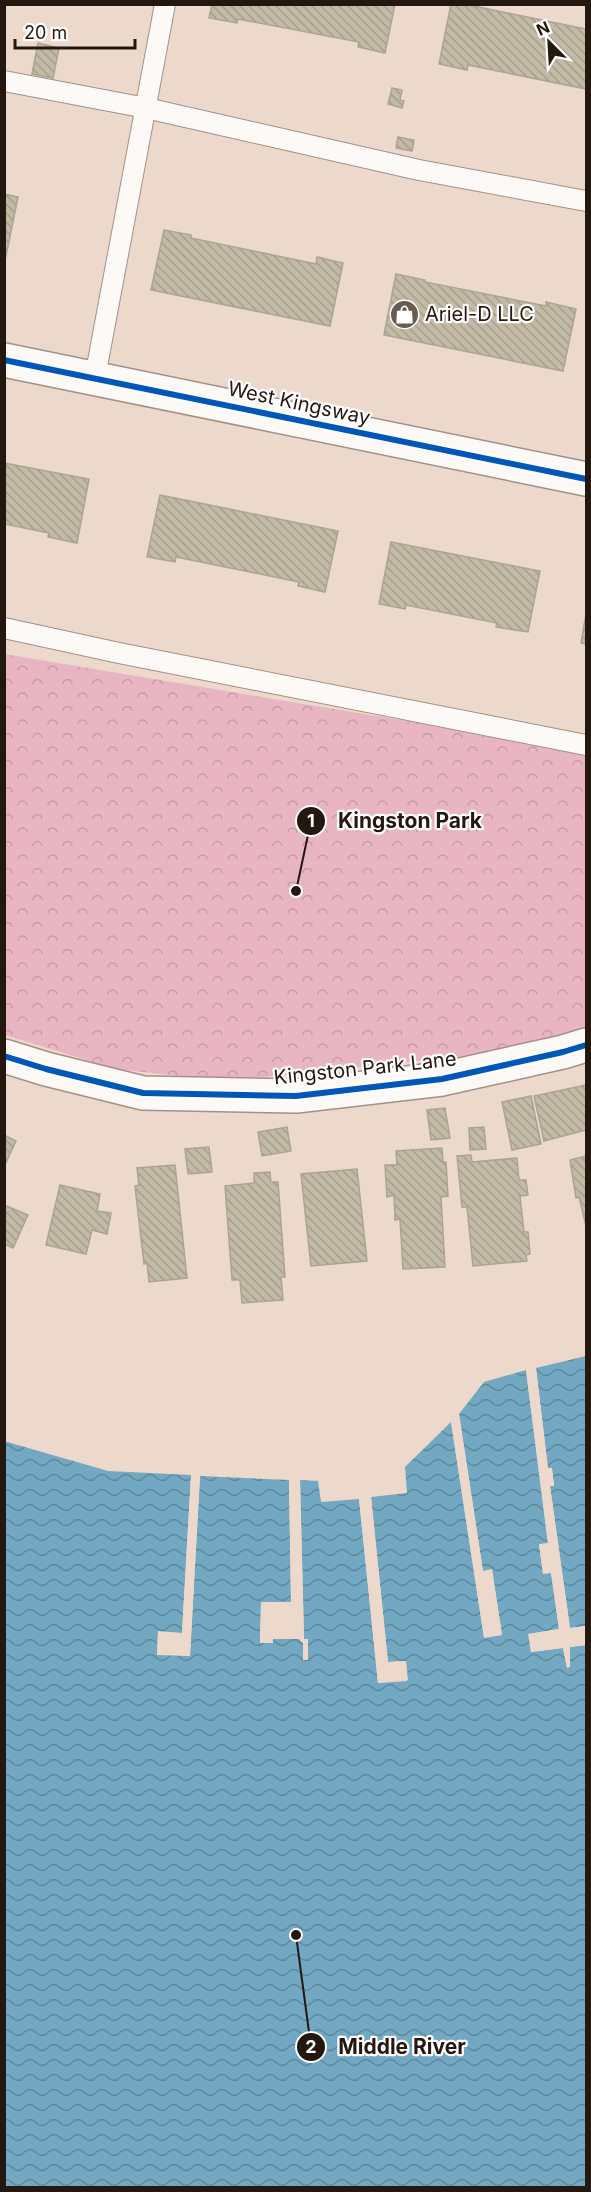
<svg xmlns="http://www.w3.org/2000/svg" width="591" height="2192" viewBox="0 0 591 2192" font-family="Inter,sans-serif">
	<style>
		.forest { fill: url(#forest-crowns) }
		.water { fill: url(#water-waves) }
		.pier { fill: #edd8cc }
		.building { fill: url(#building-back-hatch); stroke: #aca397; stroke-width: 1.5 }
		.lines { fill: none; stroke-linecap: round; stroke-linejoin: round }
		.lane-casing { stroke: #a19188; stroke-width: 22 }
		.street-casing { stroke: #a19188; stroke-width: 36 }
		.lane { stroke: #fcf9f7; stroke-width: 20 }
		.street { stroke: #fcf9f7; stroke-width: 33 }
		.cycleway-casing { stroke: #fff; stroke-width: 10 }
		.cycleway { stroke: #0057b8; stroke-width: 6 }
		.labels { text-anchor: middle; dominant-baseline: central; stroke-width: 4.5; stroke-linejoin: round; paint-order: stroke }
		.poi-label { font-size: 20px; fill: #24170f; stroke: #fff; text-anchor: start }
		.street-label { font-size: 20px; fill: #24170f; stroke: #fff }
		.leader { fill: none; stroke: #24170f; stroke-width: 2 }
		.callout-dot { fill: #24170f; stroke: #fff; stroke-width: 2 }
		.mark-label { font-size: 18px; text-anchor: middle; font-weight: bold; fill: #fff }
		.callout-label { font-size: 21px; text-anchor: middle; font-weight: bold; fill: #24170f; stroke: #fff; stroke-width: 4.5; stroke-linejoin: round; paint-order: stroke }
	</style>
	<defs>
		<pattern id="forest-crowns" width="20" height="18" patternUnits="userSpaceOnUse" patternTransform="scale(1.5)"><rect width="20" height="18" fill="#e9b5c2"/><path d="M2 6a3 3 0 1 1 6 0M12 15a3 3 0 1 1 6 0" fill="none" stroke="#c89ba6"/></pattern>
		<pattern id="water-waves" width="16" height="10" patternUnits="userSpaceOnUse" patternTransform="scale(1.5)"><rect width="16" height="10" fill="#73a8c2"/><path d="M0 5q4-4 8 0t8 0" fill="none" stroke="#5e889c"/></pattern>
		<pattern id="building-back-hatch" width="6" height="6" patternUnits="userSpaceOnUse" patternTransform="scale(1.5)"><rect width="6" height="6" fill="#c2baa5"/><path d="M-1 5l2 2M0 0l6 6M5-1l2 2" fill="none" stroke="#a79f8d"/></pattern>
	</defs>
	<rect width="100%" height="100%" fill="#edd8cc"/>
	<polygon class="forest" points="4,654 586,751 586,1030 465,1056 225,1081 116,1069 5,1035"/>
	<g class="water">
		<polygon points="586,1356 586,1626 570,1628 550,1486 554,1485 552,1469 548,1469 536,1368"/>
		<polygon points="526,1370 548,1544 539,1545 543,1573 551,1572 559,1629 529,1634 531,1652 563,1648 567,1667 570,1667 570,1647 586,1645 586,2187 5,2187 4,1441 108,1471 191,1475 182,1633 158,1632 157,1655 190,1656 200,1476 289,1480 291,1603 261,1602 260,1642 273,1639 299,1639 303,1643 303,1660 308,1659 308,1639 304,1639 300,1480 318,1481 321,1502 359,1499 378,1683 407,1681 406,1661 388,1662 371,1497 407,1493 405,1467 451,1422 484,1637 502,1635 492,1570 483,1571 459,1414 484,1382"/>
	</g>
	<g class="pier">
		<polygon points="533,1368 536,1368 548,1468 552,1468 554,1486 550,1486 570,1628 586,1626 586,1629 570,1631 567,1629 547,1486 551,1483 549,1472 545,1469"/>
		<polygon points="529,1369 551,1543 549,1546 542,1547 545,1570 552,1569 554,1571 562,1629 560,1632 532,1636 534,1649 563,1645 567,1653 568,1644 586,1642 586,1645 570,1647 570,1667 567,1668 563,1648 531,1652 528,1634 559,1629 551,1573 543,1574 539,1544 548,1543 526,1370"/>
		<polygon points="459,1414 483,1571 492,1569 502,1635 484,1638 451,1422 453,1420 487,1634 499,1633 490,1573 483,1574 480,1572 456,1417"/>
		<polygon points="191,1475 194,1475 185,1633 182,1636 161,1635 160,1652 187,1653 197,1475 200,1476 190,1656 157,1654 158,1631 182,1633"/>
		<polygon points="289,1480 292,1480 294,1603 291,1606 264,1605 263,1640 270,1640 272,1636 301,1637 297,1481 300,1480 304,1639 308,1639 308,1660 303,1660 303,1643 299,1639 273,1639 273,1643 260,1643 261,1602 291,1602"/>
		<polygon points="371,1497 388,1662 406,1661 408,1680 378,1683 359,1499 362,1498 381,1680 404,1678 403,1664 388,1665 385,1663 368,1498"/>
	</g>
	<g class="building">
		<polygon points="212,4 395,4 385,53 358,47 359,42 238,19 237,23 209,18"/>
		<polygon points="451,4 464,4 586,29 586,89 468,65 467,70 439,64"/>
		<polygon points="38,43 59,48 53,78 32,74"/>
		<polygon points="392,88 402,90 400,100 404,101 402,108 388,104"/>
		<polygon points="398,137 414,140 412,151 396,148"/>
		<polygon points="4,194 18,197 5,261 4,261"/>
		<polygon points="164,230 191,235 191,238 316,264 317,257 343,263 330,326 151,290"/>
		<polygon points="396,274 425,280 425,282 546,306 546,302 576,309 563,371 384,335"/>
		<polygon points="4,463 89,479 77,543 48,537 49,533 4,524"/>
		<polygon points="160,495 338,531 325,592 298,586 299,582 176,557 175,562 147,557"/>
		<polygon points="391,542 540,571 528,632 496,627 497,623 406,605 405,609 379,604"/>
		<polygon points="586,614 586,644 581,643"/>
		<polygon points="586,1085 586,1130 544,1141 534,1096"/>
		<polygon points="531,1096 541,1144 512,1150 502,1102"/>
		<polygon points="445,1108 450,1138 431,1140 427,1110"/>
		<polygon points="287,1127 291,1151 262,1156 258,1132"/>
		<polygon points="484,1127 486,1149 470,1150 469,1128"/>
		<polygon points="4,1135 16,1141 4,1167"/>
		<polygon points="209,1147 212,1172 188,1174 185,1149"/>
		<polygon points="442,1148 443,1162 446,1162 448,1196 441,1197 445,1267 403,1269 400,1219 395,1220 394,1195 387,1197 385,1165 397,1165 396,1151"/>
		<polygon points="471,1155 472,1162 517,1158 519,1180 526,1180 528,1195 520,1196 524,1232 528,1232 530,1254 526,1255 527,1261 473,1266 467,1207 462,1207 457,1156"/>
		<polygon points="586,1156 586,1226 579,1197 576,1198 570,1160"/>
		<polygon points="175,1165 187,1278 149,1282 147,1263 144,1264 135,1186 139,1185 137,1168"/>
		<polygon points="357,1169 367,1261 311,1266 301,1174"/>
		<polygon points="270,1172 271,1182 278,1182 285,1277 281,1277 283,1300 242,1303 240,1280 232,1280 225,1186 254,1183 254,1173"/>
		<polygon points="60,1185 100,1194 97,1211 111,1213 107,1234 92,1230 86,1254 46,1245"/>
		<polygon points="4,1205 28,1215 13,1248 4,1244"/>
	</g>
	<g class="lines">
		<defs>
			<g id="lane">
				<polyline points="4,81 146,108 419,170 586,201"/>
				<polyline points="95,377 165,4"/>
				<polyline points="4,628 119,653 586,745"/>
			</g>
			<g id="street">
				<polyline points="4,360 586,479"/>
				<polyline points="4,1056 46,1069 143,1093 296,1096 442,1079 563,1052 586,1045"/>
			</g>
		</defs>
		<use href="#lane" class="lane-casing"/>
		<use href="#street" class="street-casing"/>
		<use href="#lane" class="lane"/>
		<use href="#street" class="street"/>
		<defs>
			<g id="cycleway">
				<polyline points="4,360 586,479"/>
				<polyline points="4,1056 46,1069 143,1093 296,1096 442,1079 563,1052 586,1045"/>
			</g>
		</defs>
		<use href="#cycleway" class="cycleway-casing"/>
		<use href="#cycleway" class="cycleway"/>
	</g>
	<defs>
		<symbol id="shop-disc" viewBox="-11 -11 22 22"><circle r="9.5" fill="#6a5b51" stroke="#fff"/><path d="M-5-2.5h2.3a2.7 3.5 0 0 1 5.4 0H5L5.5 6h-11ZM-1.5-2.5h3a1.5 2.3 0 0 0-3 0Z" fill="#fff"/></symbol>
	</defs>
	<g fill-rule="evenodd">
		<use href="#shop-disc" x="388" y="298" width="33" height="33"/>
	</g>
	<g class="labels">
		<g class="poi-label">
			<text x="425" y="314">Ariel-D LLC</text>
		</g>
		<g class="street-label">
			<text transform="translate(299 403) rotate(12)">West Kingsway</text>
			<text transform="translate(365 1068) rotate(-6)">Kingston Park Lane</text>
		</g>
	</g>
	<path class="leader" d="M296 891L311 821M296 1935L311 2047"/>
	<g class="callout-dot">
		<circle cx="296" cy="891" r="6"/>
		<circle cx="296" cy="1935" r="6"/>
		<circle cx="311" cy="821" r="15"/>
		<circle cx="311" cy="2047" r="15"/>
	</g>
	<g class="mark-label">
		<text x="311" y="827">1</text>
		<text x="311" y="2053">2</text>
	</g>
	<g class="callout-label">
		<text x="410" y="828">Kingston Park</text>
		<text x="402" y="2054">Middle River</text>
	</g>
	<rect width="591" height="2192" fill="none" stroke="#24170f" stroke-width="12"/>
	<g transform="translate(549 42) rotate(336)" stroke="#ffffff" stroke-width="4.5" paint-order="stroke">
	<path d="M0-4.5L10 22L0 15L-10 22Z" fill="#24170f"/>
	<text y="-9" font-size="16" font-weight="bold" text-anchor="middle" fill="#24170f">N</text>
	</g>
	<path d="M15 39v9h120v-9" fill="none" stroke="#24170f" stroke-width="3"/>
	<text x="24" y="39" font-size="18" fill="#24170f" stroke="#ffffff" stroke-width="4.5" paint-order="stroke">20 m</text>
</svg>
